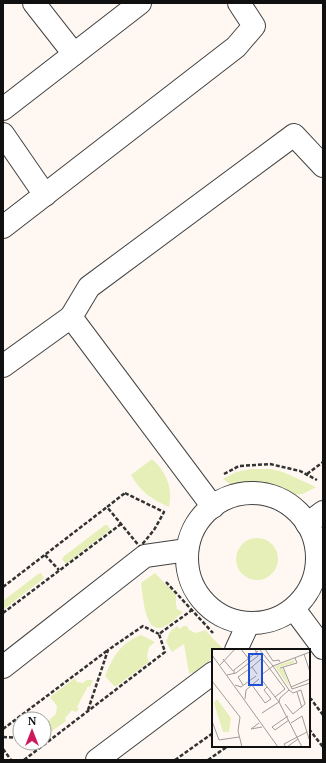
<svg xmlns="http://www.w3.org/2000/svg" width="326" height="763" viewBox="0 0 326 763" font-family="'Noto Serif',serif">
	<style>
		.green { fill: #e6efb7 }
		.lines { fill: none; stroke-linecap: round; stroke-linejoin: round }
		.minor-casing { stroke: #434343; stroke-width: 24 }
		.path { stroke: #323232; stroke-width: 2.5; stroke-dasharray: 4 2; stroke-linecap: butt }
		.minor { stroke: #fff; stroke-width: 22 }
		.inset-road { fill: none; stroke: #9f9b98; stroke-width: 1 }
		.view { fill: #1d4ed8; fill-opacity: 0.15; stroke: #1d4ed8; stroke-width: 2 }
		.inset-edge { fill: none; stroke: #101010; stroke-width: 2 }
	</style>
	<rect width="100%" height="100%" fill="#fff8f2"/>
	<g class="green">
		<path d="M152,459C166,472 173,487 169,507C151,499 141,492 131,475Z"/>
		<polygon points="251,469 271,469 283,472 316,487 303,494 293,495 274,487 260,486 234,487 223,479 236,472"/>
		<polygon points="105,525 107,525 110,529 110,530 67,563 65,563 62,559 63,557"/>
		<circle cx="257" cy="559" r="21"/>
		<polygon points="41,573 44,578 3,610 3,601 38,574"/>
		<path d="M155,573L176,595V604L177,609L183,612C177,617 171,624 163,627C144,635 143,593 141,583Z"/>
		<polygon points="177,626 180,629 183,626 187,626 189,630 196,633 205,630 224,650 213,650 213,658 193,673 189,673 184,644 172,652 166,642 170,632"/>
		<path d="M141,635L155,642L149,647L147,656L149,662L115,687L105,676C114,656 119,644 141,635Z"/>
		<polygon points="75,678 77,682 83,683 87,680 93,680 90,687 88,686 77,707 79,709 76,712 72,710 65,718 66,721 52,731 44,733 44,723 47,722 56,714 57,706 50,697"/>
	</g>
	<g class="lines">
		<defs>
			<g id="minor">
				<polyline points="34,3 74,54"/>
				<polyline points="3,109 140,3"/>
				<polyline points="3,134 45,195"/>
				<polyline points="3,227 236,47 254,26 239,3"/>
				<polyline points="71,317 89,287 294,135 323,166"/>
				<polyline points="3,366 71,317 213,507"/>
				<circle cx="252" cy="558" r="65"/>
				<polyline points="307,524 323,512"/>
				<polyline points="294,609 323,648"/>
				<polyline points="236,650 248,624"/>
				<polyline points="3,667 145,556 187,550"/>
				<polyline points="97,760 213,673"/>
			</g>
		</defs>
		<use href="#minor" class="minor-casing"/>
		<g class="path">
			<polyline points="224,474 239,466 270,464 300,471 317,480"/>
			<polyline points="307,474 323,462"/>
			<polygon points="125,493 164,512 154,530 140,547 107,507"/>
			<polyline points="45,555 59,570"/>
			<polyline points="166,582 213,633"/>
			<polyline points="3,587 107,507"/>
			<polyline points="3,613 121,524"/>
			<polyline points="309,699 311,699 323,715"/>
			<polyline points="88,710 108,650 143,626 159,634"/>
			<polyline points="3,729 108,650"/>
			<polyline points="309,729 323,747"/>
			<polyline points="3,737 20,738"/>
			<polyline points="44,739 51,740"/>
			<polyline points="3,749 11,760"/>
			<polyline points="24,760 165,652 159,634 192,610"/>
			<polyline points="175,760 213,733"/>
			<polyline points="208,760 228,746"/>
		</g>
		<use href="#minor" class="minor"/>
	</g>
	<g transform="translate(212 649)">
		<rect width="98" height="98" fill="#fff8f2"/>
		<path d="M82,11V14L66,18L71,20L78,39L63,17ZM5,50L19,69L17,83H11L2,54Z" fill="#e6efb7"/>
		<path class="inset-road" d="M29,0L39,13M47,0L61,17L98,3M53,0L61,12L67,11L68,13M92,5L98,23M0,6L66,98M11,10L21,22M8,16L23,0M40,18L49,10L52,12L73,40L63,48M71,18L80,40M68,19L85,14L83,9M22,25V21L46,2M15,26L24,24L46,7L43,0M49,26L61,17L77,41M49,30L67,53L50,64M0,32L28,68L26,82L30,98M23,36L29,38L44,27M31,36L26,28L40,18L45,25M40,36L53,54L59,50L52,41L55,38M79,38L98,30M80,40L98,34M77,41L68,49L67,53L90,98M85,43L90,59M33,50L34,41L47,30M73,55L81,65L93,55L89,41L81,44L77,41M76,67L60,78L63,81L77,71M0,72L7,91L27,88M47,74L39,80L50,78M79,74L90,67L97,90M74,98L72,95L95,83M75,98L86,90"/>
		<path class="view" d="M37,5H50V36H37Z"/>
		<rect width="98" height="98" class="inset-edge"/>
	</g>
	<rect width="326" height="763" fill="none" stroke="#101010" stroke-width="8"/>
	<g transform="translate(32 731)"><circle r="19" fill="#ffffff" stroke="#9f9f9f"/>
	<path d="M0-3L7 15L0 10L-7 15Z" fill="#cf185c"/>
	<text y="-6" font-size="11" font-weight="bold" text-anchor="middle" fill="#101010">N</text>
	</g>
</svg>
